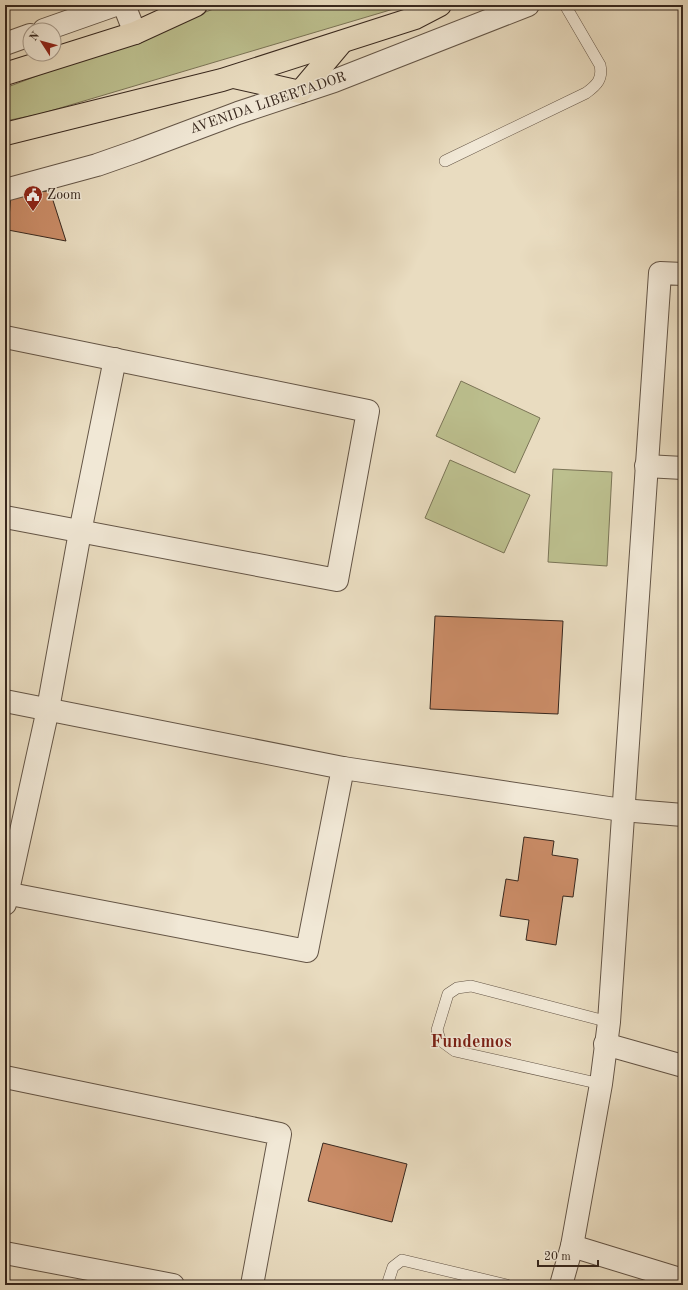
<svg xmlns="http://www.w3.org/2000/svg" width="688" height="1290" viewBox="0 0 688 1290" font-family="'Old Standard TT',serif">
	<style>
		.green { fill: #bcbf8e; stroke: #7a7456 }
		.building { fill: #ca8c67; stroke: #38281e }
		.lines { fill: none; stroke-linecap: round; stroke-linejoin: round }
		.service-casing { stroke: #645546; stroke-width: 12 }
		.minor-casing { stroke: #645546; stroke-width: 24 }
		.trunk-casing { stroke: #38281e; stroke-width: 24 }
		.service { stroke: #f1e8d6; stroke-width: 11 }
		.minor { stroke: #f1e8d6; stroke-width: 22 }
		.trunk { stroke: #e9dcc0; stroke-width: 22 }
		.labels { text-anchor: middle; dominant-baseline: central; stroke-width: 3; stroke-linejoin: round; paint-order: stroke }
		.street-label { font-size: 14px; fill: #38281e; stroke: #f1e8d6 }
		.poi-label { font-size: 14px; fill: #38281e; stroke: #f1e8d6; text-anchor: start }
		.district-label { font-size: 18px; font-weight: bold; fill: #7a1f14; stroke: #f1e8d6 }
	</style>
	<rect width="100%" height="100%" fill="#e9dcc0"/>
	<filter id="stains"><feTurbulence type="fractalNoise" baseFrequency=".005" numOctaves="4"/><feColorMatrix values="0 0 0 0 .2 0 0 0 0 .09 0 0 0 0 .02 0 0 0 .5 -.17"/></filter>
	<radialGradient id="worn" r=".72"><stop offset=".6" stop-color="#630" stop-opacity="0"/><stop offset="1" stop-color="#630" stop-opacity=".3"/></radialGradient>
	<g class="green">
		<polygon points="224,5 407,5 40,114 5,121 5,88"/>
		<polygon points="461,381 540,418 515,473 436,436"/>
		<polygon points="450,460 530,495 504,553 425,518"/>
		<polygon points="553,469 612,472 607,566 548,562"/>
	</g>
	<g class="building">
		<polygon points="50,191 66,241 8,230 11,194"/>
		<polygon points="435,616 563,621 558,714 430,709"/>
		<polygon points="524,837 554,841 552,855 578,859 573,897 563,896 556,945 526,940 529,920 500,916 506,879 518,881"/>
		<polygon points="323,1143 407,1164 392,1222 308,1201"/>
	</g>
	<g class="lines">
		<defs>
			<g id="service">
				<path d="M445,161L586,93C597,85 603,79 600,65L565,5"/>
				<polyline points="601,1084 455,1051 440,1040 437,1030 448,994 457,988 471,986 609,1022"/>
				<polyline points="387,1285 393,1267 402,1260 507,1285"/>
			</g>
			<g id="minor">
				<polyline points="124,5 135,33"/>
				<polyline points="44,30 115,5"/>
				<polyline points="5,44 30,35"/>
				<polyline points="5,190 97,165 137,151 238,113 334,81 528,5"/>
				<polyline points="5,337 368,411 337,580 5,517"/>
				<polyline points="646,466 683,468"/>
				<polyline points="5,701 343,768 622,810 683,815"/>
				<polyline points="5,893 307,951 343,768"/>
				<polyline points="5,904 48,709 80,532 115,359"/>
				<polyline points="605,1044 683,1066"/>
				<polyline points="5,1077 280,1134 252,1285"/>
				<polyline points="572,1246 683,1280"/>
				<polyline points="5,1253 173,1285"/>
				<polyline points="561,1285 572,1246 601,1084 609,1022 660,273 683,274"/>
			</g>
			<g id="trunk">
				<polyline points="5,74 135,33 196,5"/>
				<polyline points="234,77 300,92 342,42"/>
				<polyline points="5,134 222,80 415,18 440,5"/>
			</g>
		</defs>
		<use href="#service" class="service-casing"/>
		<use href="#minor" class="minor-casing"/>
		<use href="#trunk" class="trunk-casing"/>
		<use href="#service" class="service"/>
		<use href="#minor" class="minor"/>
		<use href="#trunk" class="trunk"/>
	</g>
	<defs>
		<symbol id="civic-pin" viewBox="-11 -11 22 30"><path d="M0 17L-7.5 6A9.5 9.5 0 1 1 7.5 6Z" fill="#8f2418" stroke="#f1e8d6"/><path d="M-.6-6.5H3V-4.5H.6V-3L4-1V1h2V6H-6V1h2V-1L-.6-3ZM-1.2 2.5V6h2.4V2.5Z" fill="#fff"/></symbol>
	</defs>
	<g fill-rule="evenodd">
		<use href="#civic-pin" x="22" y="184" width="22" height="30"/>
	</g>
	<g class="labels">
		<g class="street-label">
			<text transform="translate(268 103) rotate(-19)">AVENIDA LIBERTADOR</text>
		</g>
		<g class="poi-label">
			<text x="47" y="195">Zoom</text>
		</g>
		<g class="district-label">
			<text x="471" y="1042">Fundemos</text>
		</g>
	</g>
	<rect width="688" height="1290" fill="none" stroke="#e9dcc0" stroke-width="20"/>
	<rect x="6" y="6" width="676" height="1278" fill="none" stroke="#38281e" stroke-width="2"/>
	<rect x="10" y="10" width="668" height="1270" fill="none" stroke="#38281e"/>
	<g transform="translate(42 42) rotate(306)"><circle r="19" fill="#f1e8d6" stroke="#a79b8c"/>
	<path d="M0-3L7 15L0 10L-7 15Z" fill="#8f2418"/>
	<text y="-6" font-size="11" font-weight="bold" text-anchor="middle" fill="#38281e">N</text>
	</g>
	<path d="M538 1260v6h60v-6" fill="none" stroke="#38281e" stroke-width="2"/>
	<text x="544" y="1260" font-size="12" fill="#38281e" stroke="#f1e8d6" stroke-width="3" paint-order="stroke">20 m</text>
	<rect width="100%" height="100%" filter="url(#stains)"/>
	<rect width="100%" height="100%" fill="url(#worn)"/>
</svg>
